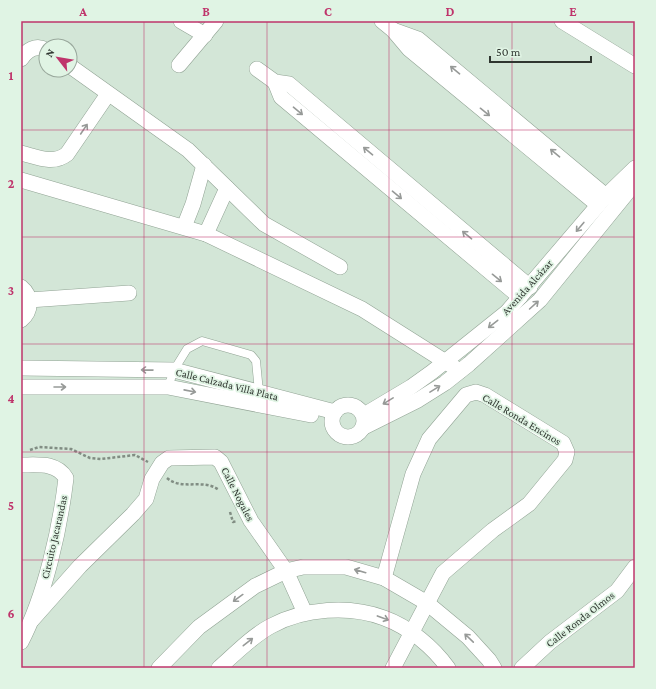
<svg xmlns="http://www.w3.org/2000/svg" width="656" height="689" viewBox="0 0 656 689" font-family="'Crimson Pro',serif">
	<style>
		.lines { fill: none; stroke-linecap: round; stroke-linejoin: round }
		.service-casing { stroke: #91a394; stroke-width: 9 }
		.minor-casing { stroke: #91a394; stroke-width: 16 }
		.path { stroke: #818d83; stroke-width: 2.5; stroke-dasharray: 3 2; stroke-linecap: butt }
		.service { stroke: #fff; stroke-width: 8 }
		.minor { stroke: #fff; stroke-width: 15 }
		.oneway { stroke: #979a98 }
		.grid { fill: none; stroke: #bf346b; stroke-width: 1; stroke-opacity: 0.55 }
		.labels { text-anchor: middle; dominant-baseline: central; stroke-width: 3.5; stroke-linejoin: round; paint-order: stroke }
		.street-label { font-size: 11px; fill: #2f3630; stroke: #e0f4e4 }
		.neatline { fill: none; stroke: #bf346b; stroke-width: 1.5 }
		.grid-label { font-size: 13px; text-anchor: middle; font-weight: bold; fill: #bf346b }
	</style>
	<rect width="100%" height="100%" fill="#d3e6d7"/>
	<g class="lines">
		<defs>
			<polyline id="service" points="168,387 174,370 187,349 202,341 251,355 256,361 259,392"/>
			<g id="minor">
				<polyline points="181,21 205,35"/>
				<polyline points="382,21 393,30 409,49 598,205"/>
				<polyline points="562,21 635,66"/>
				<polyline points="393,30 418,39 606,196"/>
				<path d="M21,59C27,50 36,44 46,50"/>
				<polyline points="179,65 216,21"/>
				<polyline points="70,66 188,150 264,224 340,267"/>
				<polyline points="257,69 275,82 289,84 530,287"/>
				<polyline points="275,82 281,97 520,297"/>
				<path d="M21,153C37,157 53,165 67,154L108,94"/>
				<polyline points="21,180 206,234 362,309 460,371"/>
				<polyline points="184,227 193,204 204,165"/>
				<polyline points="206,234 227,188"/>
				<path d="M21,287C32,296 32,311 21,320"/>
				<polyline points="29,300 129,293"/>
				<polyline points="21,368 174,370 335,412"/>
				<polyline points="21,387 168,387 311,415"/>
				<circle cx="348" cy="421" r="16"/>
				<polyline points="364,415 411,387 432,372 507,312 606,196 635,168"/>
				<polyline points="364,427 418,400 445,383 469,364 540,300 635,183"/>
				<path d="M21,465C38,465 56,462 66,478C60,529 45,596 21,642"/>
				<polyline points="384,578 413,474 429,439 466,395 476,392 485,395 563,443 567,452 565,460 529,504 493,530 443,573 393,668"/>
				<polyline points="32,620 80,566 133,514 146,499 152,479 162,463 169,458 215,457 221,462 251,521 286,571 305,613"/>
				<polyline points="159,668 199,627 255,586 286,571 303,567 346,567 384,578 427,603 468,637 489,660 494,668"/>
				<path d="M219,668C235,654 252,636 271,626C304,608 350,605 384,618C409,627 433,647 448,668"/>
				<polyline points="522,668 550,642 617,591 635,567"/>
			</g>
		</defs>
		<use href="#service" class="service-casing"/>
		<use href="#minor" class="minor-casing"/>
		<g class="path">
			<polyline points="30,450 39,447 71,449 90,458 101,459 135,455 148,462"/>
			<path d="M167,478C182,491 203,478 219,490"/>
			<polyline points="230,512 233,522 237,521"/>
		</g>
		<use href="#service" class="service"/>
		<use href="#minor" class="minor"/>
	</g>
	<defs><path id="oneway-shaft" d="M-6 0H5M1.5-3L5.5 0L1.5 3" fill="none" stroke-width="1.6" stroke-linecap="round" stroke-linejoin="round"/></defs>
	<g class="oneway">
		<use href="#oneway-shaft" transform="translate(455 70) rotate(-140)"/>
		<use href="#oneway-shaft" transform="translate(298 111) rotate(40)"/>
		<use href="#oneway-shaft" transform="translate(485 112) rotate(39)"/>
		<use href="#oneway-shaft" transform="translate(84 129) rotate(-56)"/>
		<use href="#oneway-shaft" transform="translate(368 151) rotate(-140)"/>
		<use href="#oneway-shaft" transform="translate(555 153) rotate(-140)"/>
		<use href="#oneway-shaft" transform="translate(397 195) rotate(40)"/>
		<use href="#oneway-shaft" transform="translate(580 227) rotate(130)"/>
		<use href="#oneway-shaft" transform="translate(467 235) rotate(-140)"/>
		<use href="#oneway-shaft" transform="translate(497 278) rotate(39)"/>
		<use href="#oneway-shaft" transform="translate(534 305) rotate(-42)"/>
		<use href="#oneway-shaft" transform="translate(493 324) rotate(142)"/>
		<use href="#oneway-shaft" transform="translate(147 370) rotate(-179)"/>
		<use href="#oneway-shaft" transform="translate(60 387)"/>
		<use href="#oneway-shaft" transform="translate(435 389) rotate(-32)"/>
		<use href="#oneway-shaft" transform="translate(190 391) rotate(11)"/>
		<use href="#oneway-shaft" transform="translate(388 401) rotate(149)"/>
		<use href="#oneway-shaft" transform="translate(360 571) rotate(-164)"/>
		<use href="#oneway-shaft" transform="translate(238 598) rotate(144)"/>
		<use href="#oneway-shaft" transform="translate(383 618) rotate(20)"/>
		<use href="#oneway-shaft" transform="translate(469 638) rotate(-136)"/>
		<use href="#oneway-shaft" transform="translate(248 642) rotate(-38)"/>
	</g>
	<path class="grid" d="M144,21V668M267,21V668M389,21V668M512,21V668M21,130H635M21,237H635M21,344H635M21,452H635M21,560H635"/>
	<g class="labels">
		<g class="street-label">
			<text transform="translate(527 287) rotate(-48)">Avenida Alcázar</text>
			<text transform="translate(227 384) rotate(14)">Calle Calzada Villa Plata</text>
			<text transform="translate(522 419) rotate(31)">Calle Ronda Encinos</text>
			<text transform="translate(238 494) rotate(63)">Calle Nogales</text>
			<text transform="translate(54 537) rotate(-77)">Circuito Jacarandas</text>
			<text transform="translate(580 619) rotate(-38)">Calle Ronda Olmos</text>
		</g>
	</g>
	<rect width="656" height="689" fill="none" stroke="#e0f4e4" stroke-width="44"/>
	<g transform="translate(58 58) rotate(301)"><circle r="19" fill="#e0f4e4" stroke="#99a89c"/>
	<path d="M0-3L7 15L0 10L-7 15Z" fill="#bf346b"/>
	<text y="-6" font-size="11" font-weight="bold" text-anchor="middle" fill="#2f3630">N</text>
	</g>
	<path d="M490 56v6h101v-6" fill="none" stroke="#2f3630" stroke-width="2"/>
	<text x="496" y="56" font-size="12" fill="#2f3630" stroke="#e0f4e4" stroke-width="3" paint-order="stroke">50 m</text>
	<rect x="22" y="22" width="612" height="645" class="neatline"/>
	<g class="grid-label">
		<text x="83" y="16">A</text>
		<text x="206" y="16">B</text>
		<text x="328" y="16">C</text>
		<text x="450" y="16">D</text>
		<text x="573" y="16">E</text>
		<text x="11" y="80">1</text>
		<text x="11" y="188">2</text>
		<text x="11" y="295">3</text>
		<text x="11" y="403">4</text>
		<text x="11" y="510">5</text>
		<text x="11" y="618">6</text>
	</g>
</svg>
